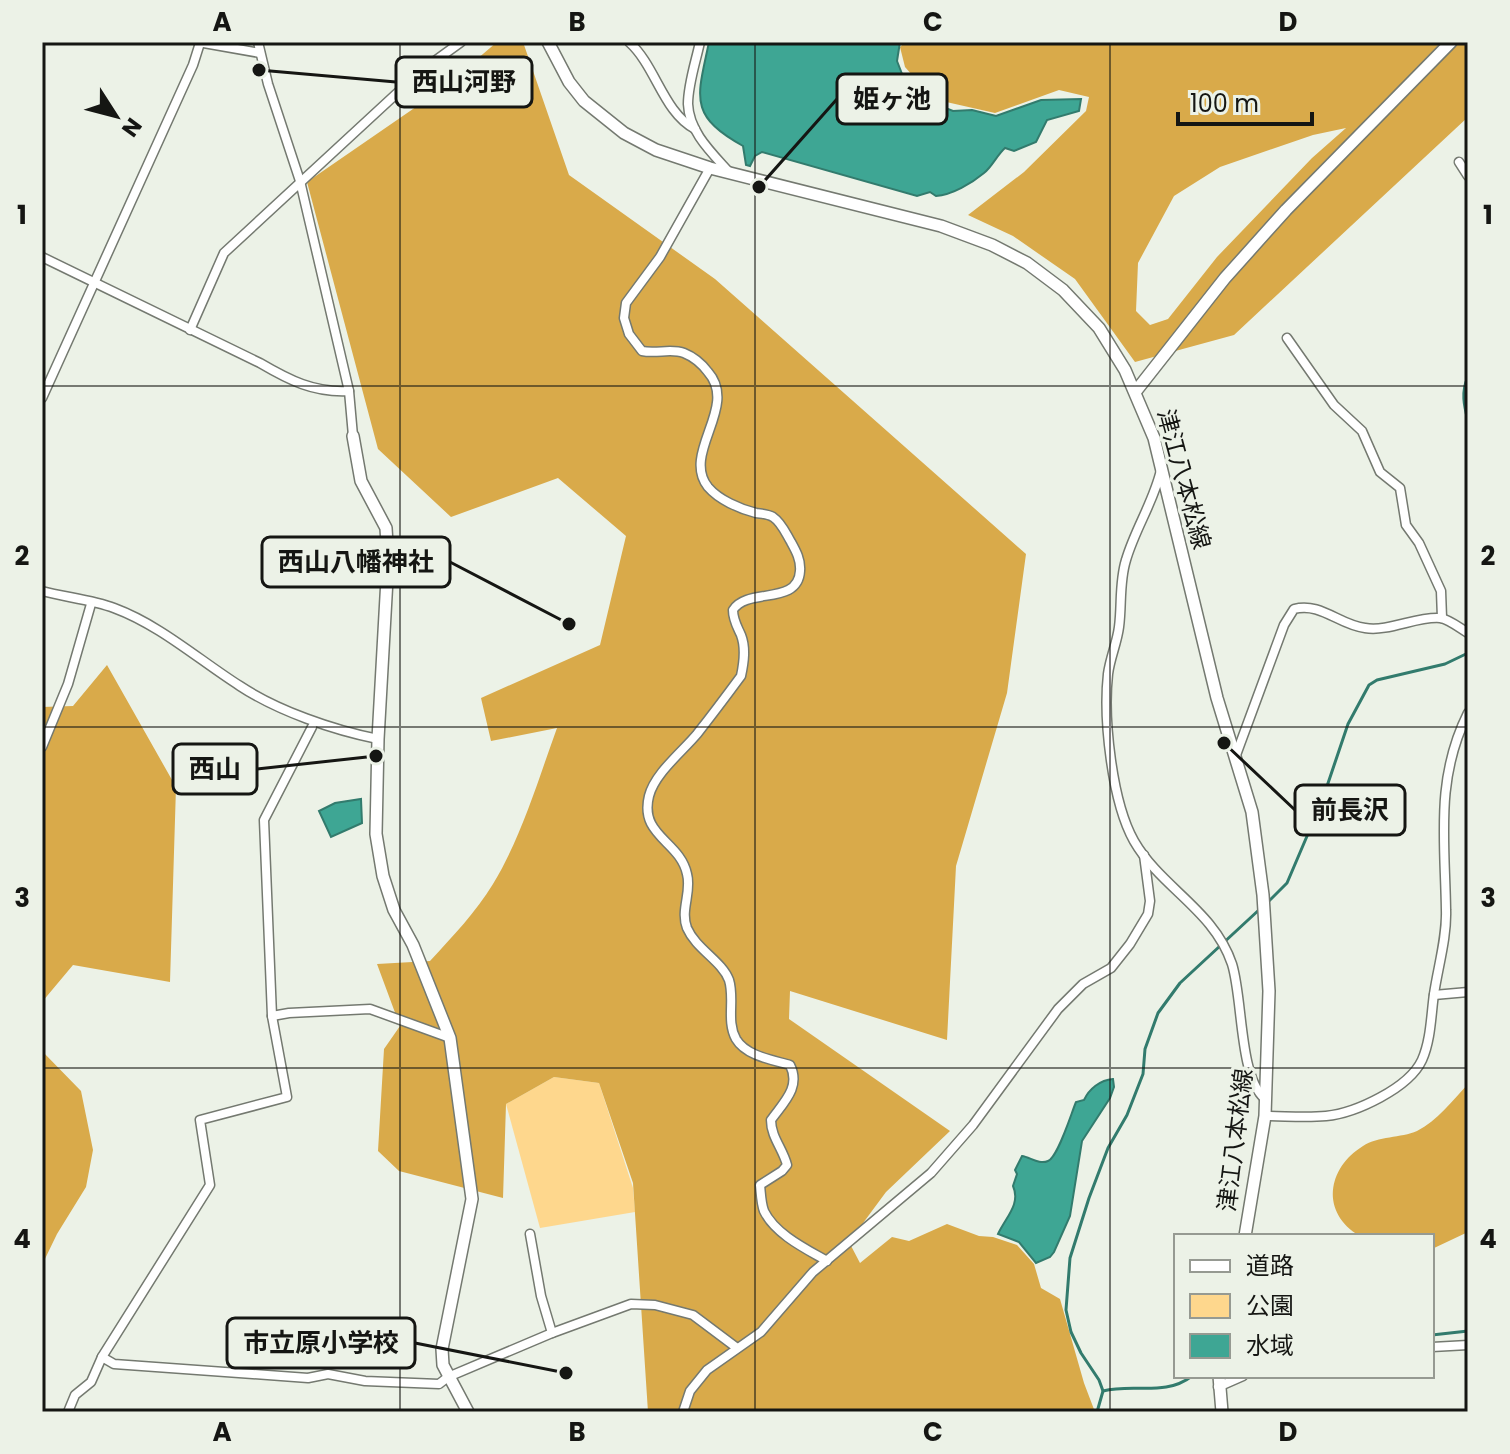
<svg xmlns="http://www.w3.org/2000/svg" width="1510" height="1454" viewBox="0 0 1510 1454" font-family="Poppins,'Noto Sans JP',sans-serif">
	<style>
		.green { fill: #fed78d }
		.forest { fill: #d9aa4a; fill-rule: evenodd }
		.water { fill: #3ea694; stroke: #327b6d; stroke-width: 2 }
		.lines { fill: none; stroke-linecap: round; stroke-linejoin: round }
		.stream { stroke: #327b6d; stroke-width: 3 }
		.street-casing { stroke: #747970; stroke-width: 11 }
		.secondary-casing { stroke: #747970; stroke-width: 14 }
		.street { stroke: #fff; stroke-width: 8 }
		.secondary { stroke: #fff; stroke-width: 11 }
		.grid { fill: none; stroke: #151613; stroke-width: 2; stroke-opacity: 0.55 }
		.labels { text-anchor: middle; dominant-baseline: central; stroke-width: 7; stroke-linejoin: round; paint-order: stroke }
		.street-label { font-size: 24px; fill: #151613; stroke: #ecf2e7 }
		.leader { fill: none; stroke: #151613; stroke-width: 3 }
		.callout-dot { fill: #151613; stroke: #ecf2e7; stroke-width: 3 }
		.callout { fill: #ecf2e7; stroke: #151613; stroke-width: 3 }
		.callout-label { font-size: 26px; text-anchor: middle; font-weight: bold; fill: #151613 }
		.neatline { fill: none; stroke: #151613; stroke-width: 3 }
		.grid-label { font-size: 26px; text-anchor: middle; font-weight: bold; fill: #151613 }
	</style>
	<rect width="100%" height="100%" fill="#ecf2e7"/>
	<polygon class="green" points="554,1077 599,1083 633,1188 635,1212 540,1228 506,1104"/>
	<g class="forest">
		<path d="M497,42H523L569,175L715,279L1026,554L1007,693L956,866L947,1040L790,991L789,1019L950,1131L886,1192L849,1242L860,1263L892,1237L909,1241L947,1224L979,1236L993,1237L1017,1245L1034,1264L1041,1288L1060,1299L1084,1383L1095,1412H648L633,1183L599,1083L554,1077L506,1104L503,1198L399,1171L378,1151L384,1049L400,1026L377,964L430,961C453,936 476,912 493,884C522,836 538,780 557,728L491,741L481,698L600,645L626,536L558,478L451,517L378,449L307,182L442,89Z"/>
		<path d="M905,42H1468V117L1234,335L1135,362L1075,279L1013,236L968,215L1024,172L1086,111L1089,97L1059,90L995,113L933,99L905,67L900,47ZM1346,128L1312,158L1217,257L1168,319L1150,325L1136,311L1138,263L1174,196L1220,167L1313,135Z"/>
		<polygon points="107,665 176,787 170,982 73,965 42,1002 42,707 73,706"/>
		<polygon points="42,1051 81,1091 93,1150 86,1187 57,1234 42,1265"/>
		<path d="M1468,1084V1232L1432,1249V1236H1360C1320,1213 1327,1168 1363,1146C1378,1136 1401,1138 1417,1131C1437,1121 1453,1100 1468,1084Z"/>
	</g>
	<g class="water">
		<path d="M709,42H900L897,61L904,79L933,103L953,111L972,110L996,116L1041,100L1081,99L1079,111L1047,120L1036,142L1014,151L1005,148C997,155 992,167 984,173C972,183 952,195 936,196L930,192L917,196L762,152L755,156L750,166L746,165L743,146C687,115 698,96 709,42Z"/>
		<polygon points="361,799 362,823 331,837 319,811 335,803"/>
		<path d="M1113,1079L1114,1087L1110,1098L1082,1141L1070,1216L1054,1252L1050,1257L1036,1263L1019,1242L998,1234C1006,1217 1021,1204 1013,1186L1017,1174L1015,1170L1022,1156C1030,1157 1039,1165 1048,1161C1058,1157 1071,1114 1076,1102L1084,1100C1089,1089 1100,1080 1113,1079Z"/>
	</g>
	<g class="lines">
		<g class="stream">
			<path d="M1468,377C1461,392 1464,405 1468,421"/>
			<polyline points="1267,903 1287,883 1322,801 1348,724 1369,685 1377,680 1445,664 1468,653"/>
			<polyline points="1432,1335 1468,1331"/>
			<path d="M1103,1391C1134,1383 1165,1397 1192,1376"/>
			<polyline points="1097,1412 1103,1391 1099,1380 1081,1353 1071,1332 1066,1310 1070,1258 1089,1198 1108,1148 1127,1115 1143,1074 1145,1049 1158,1013 1180,983 1261,908"/>
		</g>
		<defs>
			<g id="street">
				<polyline points="198,42 260,53"/>
				<polyline points="258,42 268,84 300,181 349,391 353,436"/>
				<path d="M629,42C656,66 663,112 695,129"/>
				<path d="M700,42C696,61 688,84 688,104C689,132 712,153 729,172"/>
				<polyline points="1459,162 1468,176"/>
				<path d="M710,168L660,257L626,303L624,318L629,334L642,351C657,354 671,348 684,353C694,357 702,364 708,372C739,407 681,453 708,487C719,500 740,509 756,513C763,514 768,514 773,517C782,523 786,534 791,542C796,551 801,560 800,571C798,606 747,587 733,610C733,620 737,626 741,635C746,648 744,662 741,676C727,695 712,715 697,734C682,752 655,773 649,796C639,836 680,841 687,874C692,892 680,910 687,928C696,949 722,961 729,980C735,999 726,1021 736,1039C746,1056 773,1060 790,1065C801,1087 784,1102 771,1120C771,1137 783,1149 787,1165L782,1171L760,1185C761,1194 761,1203 764,1211C775,1234 806,1249 827,1261"/>
				<path d="M42,257L260,363C289,380 314,393 349,391"/>
				<polyline points="190,330 224,253 421,71 461,42"/>
				<polyline points="1287,338 1334,405 1362,431 1380,472 1400,488 1406,525 1419,543 1441,591 1442,618"/>
				<polyline points="42,398 193,65 200,43"/>
				<path d="M1161,470C1154,501 1135,529 1126,560C1119,582 1122,605 1119,627C1117,643 1110,658 1108,674C1103,719 1112,802 1134,841C1161,888 1214,910 1232,964C1243,999 1239,1075 1264,1098"/>
				<path d="M42,591C64,597 93,600 114,608C160,625 199,660 240,686C278,711 333,730 378,739"/>
				<polyline points="42,747 68,684 91,604"/>
				<path d="M1236,755L1284,625L1294,609C1321,602 1339,625 1365,628C1389,632 1417,616 1440,618C1449,619 1461,629 1468,633"/>
				<polyline points="1434,995 1468,992"/>
				<polyline points="272,1016 289,1013 370,1009 450,1038"/>
				<path d="M1265,1116C1285,1116 1306,1118 1326,1116C1356,1113 1409,1088 1422,1060C1431,1040 1431,1015 1434,994C1438,967 1447,937 1446,910C1445,840 1435,779 1468,713"/>
				<polyline points="530,1234 541,1296 552,1333"/>
				<polyline points="1432,1347 1468,1345"/>
				<polyline points="102,1357 114,1364 308,1378 328,1374 365,1381 439,1384 448,1377 552,1333 631,1304 655,1305 693,1315 737,1348"/>
				<polyline points="1218,1387 1243,1376"/>
				<polyline points="68,1412 75,1395 91,1382 102,1357 210,1185 200,1120 287,1097 272,1016 264,820 312,727"/>
				<polyline points="683,1412 690,1391 707,1370 761,1332 813,1272 931,1173 973,1125 1058,1009 1083,984 1111,968 1130,944 1148,914 1150,901 1144,855"/>
			</g>
			<g id="secondary">
				<polyline points="548,42 569,82 584,101 624,133 656,150 710,168 941,226 992,245 1027,263 1063,290 1099,328 1125,370 1154,438 1217,698 1252,812 1263,895 1269,991 1265,1116 1245,1236"/>
				<polyline points="1136,391 1225,278 1286,210 1451,42"/>
				<polyline points="353,436 361,481 386,528 388,561 378,739 376,834 383,876 394,910 413,945 450,1038 472,1199 442,1349 443,1365 468,1412"/>
				<polyline points="1219,1376 1222,1412"/>
			</g>
		</defs>
		<use href="#street" class="street-casing"/>
		<use href="#secondary" class="secondary-casing"/>
		<use href="#street" class="street"/>
		<use href="#secondary" class="secondary"/>
	</g>
	<path class="grid" d="M400,42V1412M755,42V1412M1110,42V1412M42,386H1468M42,727H1468M42,1068H1468"/>
	<g class="labels">
		<g class="street-label">
			<text transform="translate(1184 479) rotate(75)">津江八本松線</text>
			<text transform="translate(1235 1140) rotate(-83)">津江八本松線</text>
		</g>
	</g>
	<path class="leader" d="M259 70L396 82M759 187L837 99M569 624L450 562M376 756L257 769M1224 743L1295 810M566 1373L415 1343"/>
	<g class="callout-dot">
		<circle cx="259" cy="70" r="8"/>
		<circle cx="759" cy="187" r="8"/>
		<circle cx="569" cy="624" r="8"/>
		<circle cx="376" cy="756" r="8"/>
		<circle cx="1224" cy="743" r="8"/>
		<circle cx="566" cy="1373" r="8"/>
	</g>
	<g class="callout">
		<rect x="396" y="57" width="136" height="50" rx="8"/>
		<rect x="837" y="74" width="110" height="50" rx="8"/>
		<rect x="262" y="537" width="188" height="50" rx="8"/>
		<rect x="173" y="744" width="84" height="50" rx="8"/>
		<rect x="1295" y="785" width="110" height="50" rx="8"/>
		<rect x="227" y="1318" width="188" height="50" rx="8"/>
	</g>
	<g class="callout-label">
		<text x="464" y="91">西山河野</text>
		<text x="892" y="108">姫ヶ池</text>
		<text x="356" y="571">西山八幡神社</text>
		<text x="215" y="778">西山</text>
		<text x="1350" y="819">前長沢</text>
		<text x="321" y="1352">市立原小学校</text>
	</g>
	<rect width="1510" height="1454" fill="none" stroke="#ecf2e7" stroke-width="88"/>
	<rect x="1174" y="1234" width="260" height="144" fill="#ecf2e7" stroke="#969a92" stroke-width="2"/>
	<rect x="1190" y="1260" width="40" height="12" fill="#ffffff" stroke="#969a92" stroke-width="2"/>
	<text x="1246" y="1274" font-size="24" fill="#151613">道路</text>
	<rect x="1190" y="1294" width="40" height="24" fill="#fed78d" stroke="#969a92" stroke-width="2"/>
	<text x="1246" y="1314" font-size="24" fill="#151613">公園</text>
	<rect x="1190" y="1334" width="40" height="24" fill="#3ea694" stroke="#969a92" stroke-width="2"/>
	<text x="1246" y="1354" font-size="24" fill="#151613">水域</text>
	<g transform="translate(116 116) rotate(126)" stroke="#ecf2e7" stroke-width="6" paint-order="stroke">
	<path d="M0-6L14 30L0 20L-14 30Z" fill="#151613"/>
	<text y="-12" font-size="22" font-weight="bold" text-anchor="middle" fill="#151613">N</text>
	</g>
	<path d="M1178 112v12h134v-12" fill="none" stroke="#151613" stroke-width="4"/>
	<text x="1190" y="112" font-size="24" fill="#151613" stroke="#ecf2e7" stroke-width="6" paint-order="stroke">100 m</text>
	<rect x="44" y="44" width="1422" height="1366" class="neatline"/>
	<g class="grid-label">
		<text x="222" y="31">A</text>
		<text x="577" y="31">B</text>
		<text x="933" y="31">C</text>
		<text x="1288" y="31">D</text>
		<text x="22" y="224">1</text>
		<text x="1488" y="224">1</text>
		<text x="22" y="565">2</text>
		<text x="1488" y="565">2</text>
		<text x="22" y="907">3</text>
		<text x="1488" y="907">3</text>
		<text x="22" y="1248">4</text>
		<text x="1488" y="1248">4</text>
		<text x="222" y="1441">A</text>
		<text x="577" y="1441">B</text>
		<text x="933" y="1441">C</text>
		<text x="1288" y="1441">D</text>
	</g>
</svg>
